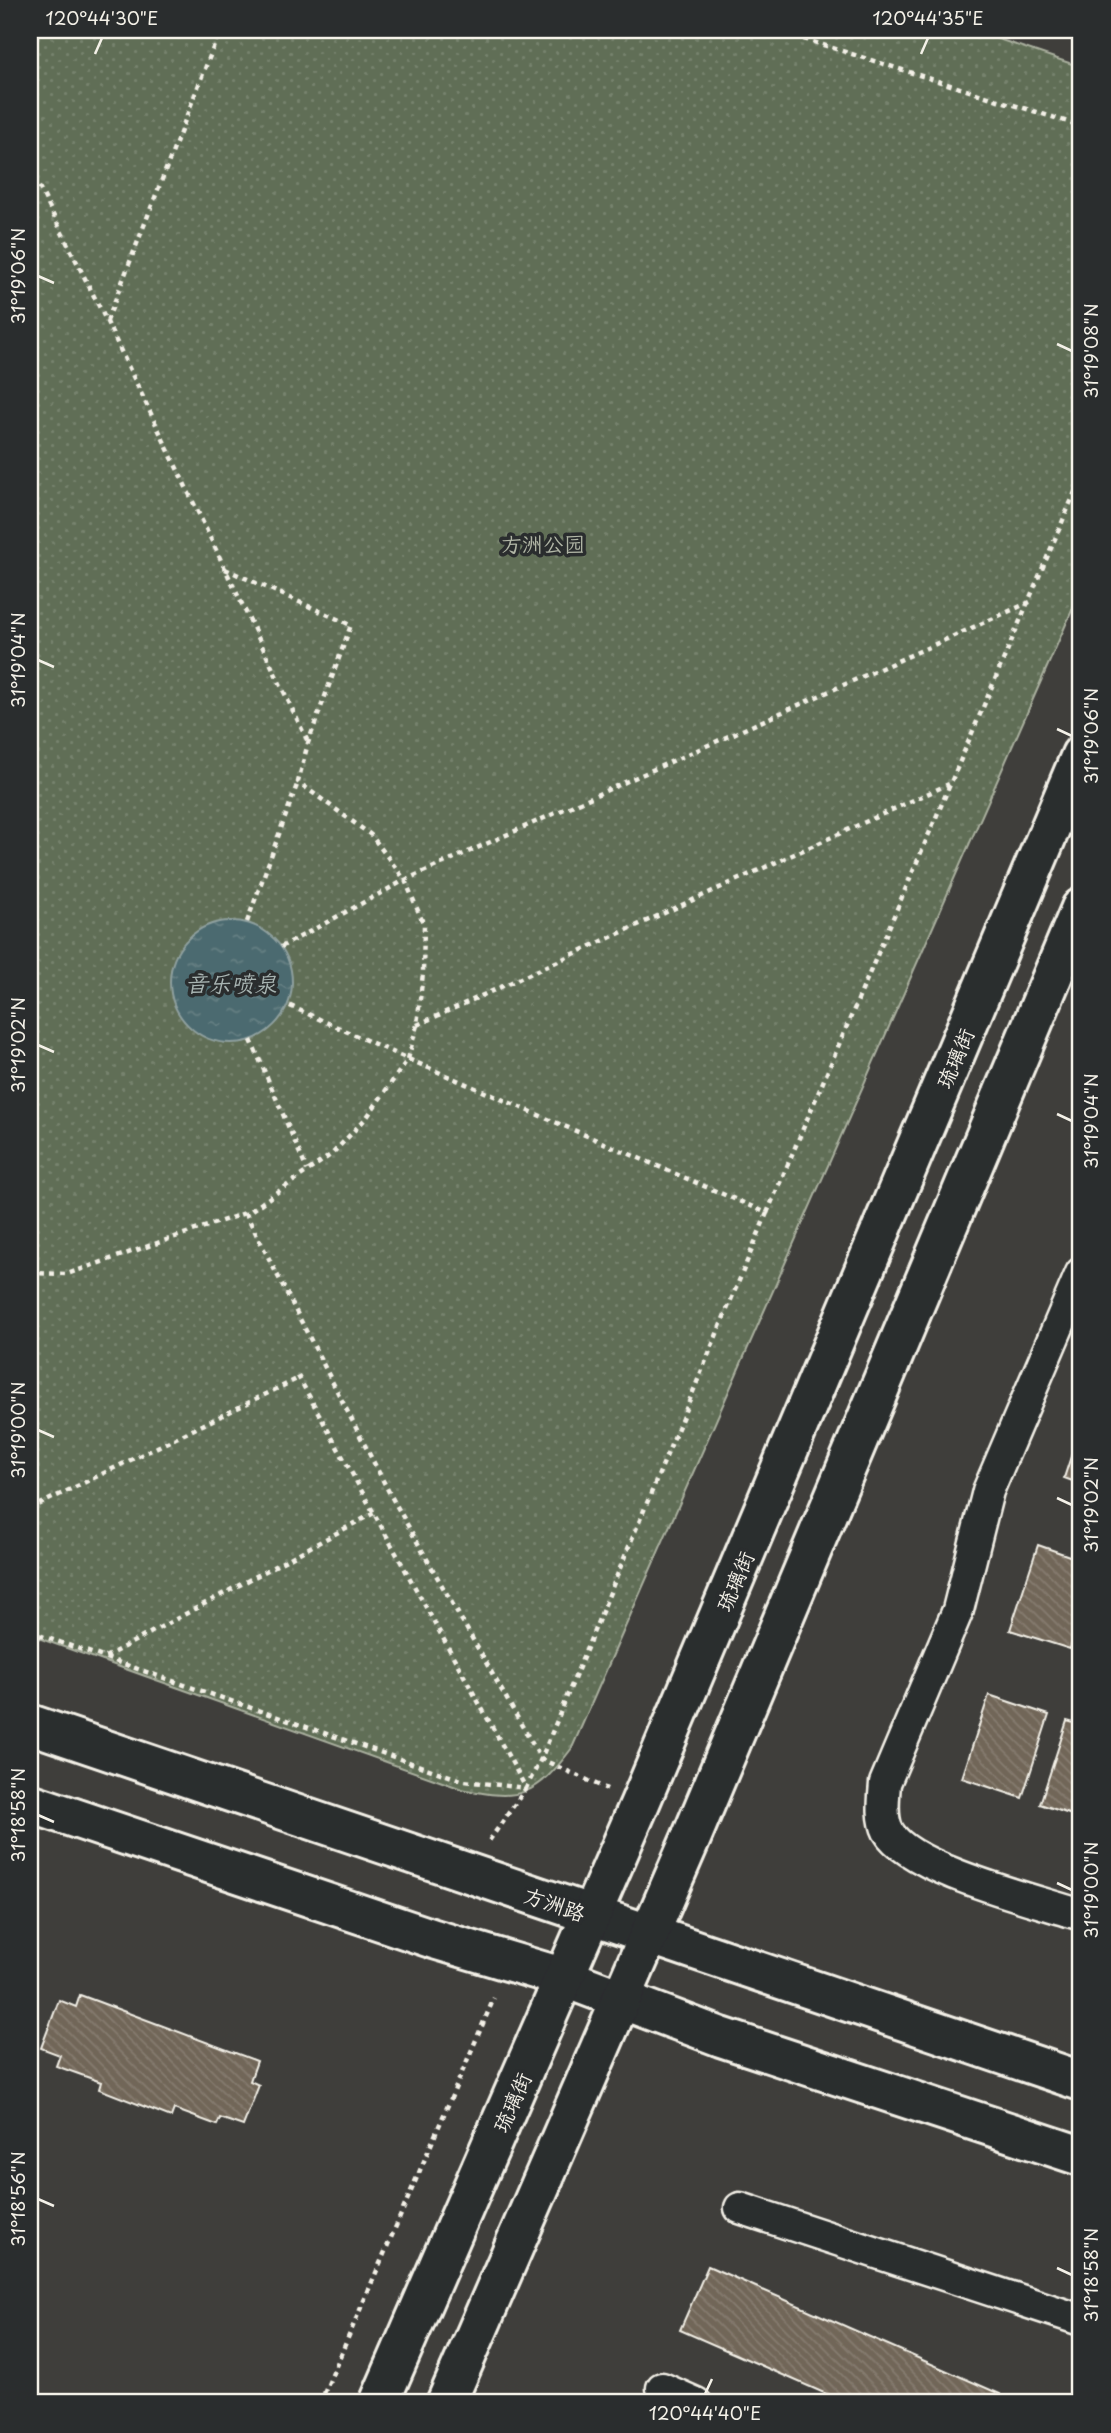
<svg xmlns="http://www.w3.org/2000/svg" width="1111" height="2433" viewBox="0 0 1111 2433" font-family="'Playpen Sans','LXGW WenKai TC',sans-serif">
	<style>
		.park { fill: url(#park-dots); stroke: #aab09f; stroke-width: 2 }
		.water { fill: url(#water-ripples); stroke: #8fa09f; stroke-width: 2 }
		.building { fill: url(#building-back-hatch); stroke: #f4f1e8; stroke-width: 2 }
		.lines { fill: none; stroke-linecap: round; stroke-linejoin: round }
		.minor-casing { stroke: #f4f1e8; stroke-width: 35 }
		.secondary-casing { stroke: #f4f1e8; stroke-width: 44 }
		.path { stroke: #f4f1e8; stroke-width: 4.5; stroke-dasharray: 5 5; stroke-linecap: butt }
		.minor { stroke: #2a2d2e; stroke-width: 30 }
		.secondary { stroke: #2a2d2e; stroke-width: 38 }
		.ticks { fill: none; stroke: #f4f1e8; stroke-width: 2.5 }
		.labels { text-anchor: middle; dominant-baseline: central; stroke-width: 7; stroke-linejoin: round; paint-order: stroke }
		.park-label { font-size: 21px; fill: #b1b6a6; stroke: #2a2d2e }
		.street-label { font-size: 21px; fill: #f4f1e8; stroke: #2a2d2e }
		.water-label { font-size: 23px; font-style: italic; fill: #a8b4b2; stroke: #2a2d2e }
		.neatline { fill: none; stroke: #f4f1e8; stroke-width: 2.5 }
		.ticks-label { font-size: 18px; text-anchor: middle; fill: #f4f1e8 }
	</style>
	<defs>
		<pattern id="park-dots" width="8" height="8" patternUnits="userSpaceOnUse" patternTransform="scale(1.75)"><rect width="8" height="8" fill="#606e56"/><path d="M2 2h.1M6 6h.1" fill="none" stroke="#77836e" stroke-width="1.8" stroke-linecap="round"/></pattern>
		<pattern id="water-ripples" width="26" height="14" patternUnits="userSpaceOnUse" patternTransform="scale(1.75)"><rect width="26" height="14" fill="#4c6a6f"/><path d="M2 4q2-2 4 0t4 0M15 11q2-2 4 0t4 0" fill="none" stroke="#668084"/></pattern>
		<pattern id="building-back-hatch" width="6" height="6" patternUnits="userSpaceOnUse" patternTransform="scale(1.75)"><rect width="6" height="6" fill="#716658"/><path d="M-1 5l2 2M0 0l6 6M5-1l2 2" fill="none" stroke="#867c70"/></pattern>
	</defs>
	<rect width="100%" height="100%" fill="#3f3e3b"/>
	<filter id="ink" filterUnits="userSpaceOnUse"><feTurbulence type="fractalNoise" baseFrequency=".0143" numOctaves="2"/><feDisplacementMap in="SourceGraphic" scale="14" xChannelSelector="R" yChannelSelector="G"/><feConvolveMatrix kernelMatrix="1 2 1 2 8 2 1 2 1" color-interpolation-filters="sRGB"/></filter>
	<g filter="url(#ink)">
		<path class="park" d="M30,30H972L1081,67V590L572,1748C536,1796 520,1802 462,1789L30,1635Z"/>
		<circle class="water" cx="231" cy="982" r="61"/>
		<g class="building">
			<polygon points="1081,1426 1081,1484 1064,1478"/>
			<polygon points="1038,1545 1081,1560 1081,1615 1070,1649 1010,1630"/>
			<polygon points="989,1695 1049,1715 1022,1798 962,1778"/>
			<polygon points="1067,1721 1081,1725 1081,1818 1040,1804"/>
			<polygon points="80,1995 257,2061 250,2081 259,2085 243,2126 220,2118 217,2125 174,2109 171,2117 99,2089 101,2082 56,2066 60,2055 41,2048 59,2000 76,2007"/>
			<polygon points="708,2266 1000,2394 996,2403 847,2403 680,2330"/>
			<polygon points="30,2395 51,2403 30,2403"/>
		</g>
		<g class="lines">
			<defs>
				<g id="minor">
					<path d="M1081,1273L988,1491L958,1610L885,1783C884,1798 881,1817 888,1831C910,1870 1036,1900 1081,1915"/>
					<polyline points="740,2208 1081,2320"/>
					<polyline points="662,2388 696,2403"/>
				</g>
				<g id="secondary">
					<polyline points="30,1724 1081,2081"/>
					<polyline points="30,1803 434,1939 565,1978 721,2037 1081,2156"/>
					<polyline points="379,2403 640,1803 1081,755"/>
					<polyline points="446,2403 692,1836 1081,908"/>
				</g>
			</defs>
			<use href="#minor" class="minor-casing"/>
			<use href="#secondary" class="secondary-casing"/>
			<g class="path">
				<polyline points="775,30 1081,126"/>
				<polyline points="30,169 107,322 308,742"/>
				<polyline points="107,321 220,30"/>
				<polyline points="225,569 351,625 308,743 298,782 371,835 405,880 424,925 423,973 417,1025 408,1059 367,1117 332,1154 246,1214 391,1496 541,1759 607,1789"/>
				<polyline points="247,922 298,782"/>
				<polyline points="281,947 405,880 1030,602"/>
				<polyline points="417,1025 949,784"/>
				<polyline points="251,1040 307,1170"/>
				<polyline points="767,1213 1081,478"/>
				<polyline points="30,1273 67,1274 248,1212"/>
				<polyline points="298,1376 526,1788 489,1841"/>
				<polyline points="30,1509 299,1378"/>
				<polyline points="30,1632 464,1781 526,1788 541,1759 767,1213 408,1059 288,1005"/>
				<polyline points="105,1657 374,1513"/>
				<polyline points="320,2403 494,1998"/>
			</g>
			<use href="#minor" class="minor"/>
			<use href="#secondary" class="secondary"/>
		</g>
	</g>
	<path class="ticks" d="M95,54L102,38M921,54L928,38M38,276L54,283M1057,344L1072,351M38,660L54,667M1057,729L1072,736M38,1045L54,1052M1057,1114L1072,1121M38,1430L54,1437M1057,1498L1072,1505M38,1815L54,1822M1057,1883L1072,1890M38,2199L54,2206M1057,2268L1072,2275M705,2394L712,2379"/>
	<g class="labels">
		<g class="park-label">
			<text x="543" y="543">方洲公园</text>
		</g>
		<g class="street-label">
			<text transform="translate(954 1058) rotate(-67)">琉璃街</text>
			<text transform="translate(734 1581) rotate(-67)">琉璃街</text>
			<text transform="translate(555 1903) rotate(19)">方洲路</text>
			<text transform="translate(511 2102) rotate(-66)">琉璃街</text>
		</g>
		<g class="water-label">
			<text x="231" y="982">音乐喷泉</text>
		</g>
	</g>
	<rect width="1111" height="2433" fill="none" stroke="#2a2d2e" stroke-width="77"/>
	<rect x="38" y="38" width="1034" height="2356" class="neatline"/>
	<g class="ticks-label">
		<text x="102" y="25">120°44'30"E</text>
		<text x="928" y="25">120°44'35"E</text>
		<text transform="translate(19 276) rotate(-90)" y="6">31°19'06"N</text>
		<text transform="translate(1092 351) rotate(-90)" y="6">31°19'08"N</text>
		<text transform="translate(19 660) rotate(-90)" y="6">31°19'04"N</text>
		<text transform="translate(1092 736) rotate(-90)" y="6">31°19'06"N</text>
		<text transform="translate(19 1045) rotate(-90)" y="6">31°19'02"N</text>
		<text transform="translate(1092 1121) rotate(-90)" y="6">31°19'04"N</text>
		<text transform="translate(19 1430) rotate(-90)" y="6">31°19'00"N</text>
		<text transform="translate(1092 1505) rotate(-90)" y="6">31°19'02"N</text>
		<text transform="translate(19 1815) rotate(-90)" y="6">31°18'58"N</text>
		<text transform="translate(1092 1890) rotate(-90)" y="6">31°19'00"N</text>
		<text transform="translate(19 2199) rotate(-90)" y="6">31°18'56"N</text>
		<text transform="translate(1092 2275) rotate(-90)" y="6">31°18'58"N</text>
		<text x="705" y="2420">120°44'40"E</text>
	</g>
</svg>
